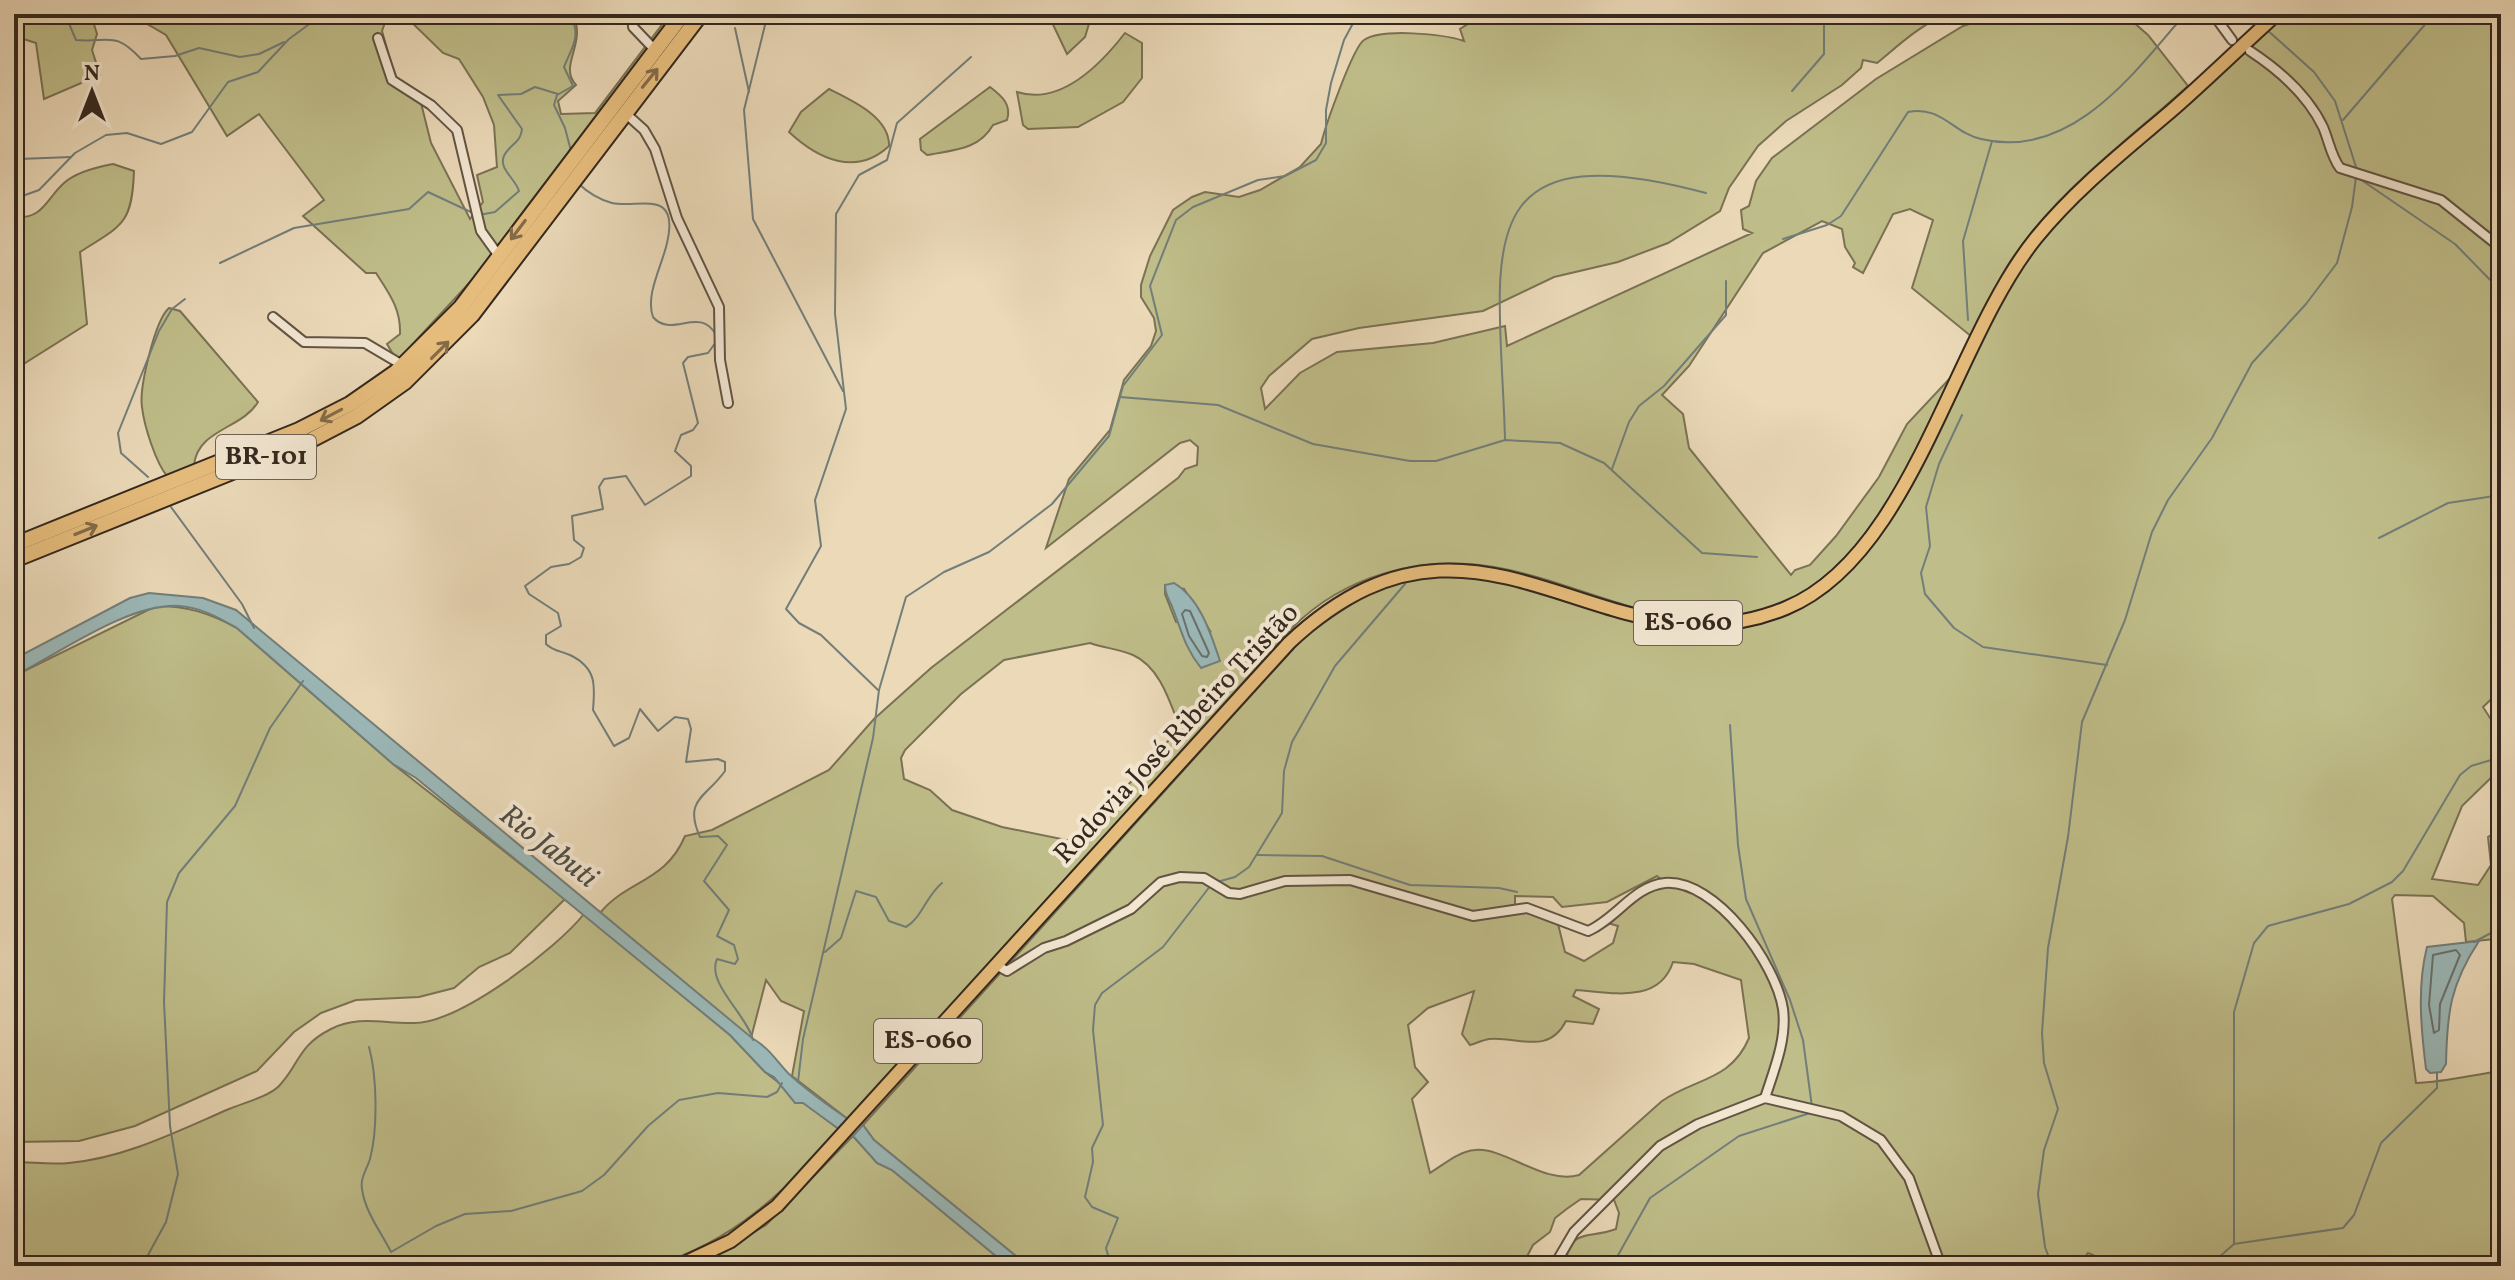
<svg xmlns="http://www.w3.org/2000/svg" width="2515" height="1280" viewBox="0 0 2515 1280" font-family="Vollkorn,serif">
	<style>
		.green { fill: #bfbd89; stroke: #7a7254; stroke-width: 2; fill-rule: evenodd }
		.water { fill: #9bb8b8; stroke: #727e7a; stroke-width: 2 }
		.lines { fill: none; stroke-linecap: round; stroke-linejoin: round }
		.shore { stroke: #68706b; stroke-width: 2 }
		.stream { stroke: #727e7a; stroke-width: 2 }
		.minor-casing { stroke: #625444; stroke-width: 12 }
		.primary-casing { stroke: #34281e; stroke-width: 16 }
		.motorway-casing { stroke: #34281e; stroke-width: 18 }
		.minor { stroke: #f2e6d1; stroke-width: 8 }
		.primary { stroke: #e6bc7c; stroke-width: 12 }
		.motorway { stroke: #e6bc7c; stroke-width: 14 }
		.oneway { stroke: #846b48 }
		.labels { text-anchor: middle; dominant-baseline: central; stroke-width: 8; stroke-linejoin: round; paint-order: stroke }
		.shield { fill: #f2e6d1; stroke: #6d6154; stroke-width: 2 }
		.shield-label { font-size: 26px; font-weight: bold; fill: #34281e }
		.street-label { font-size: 28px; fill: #34281e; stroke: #f2e6d1 }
		.water-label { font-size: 30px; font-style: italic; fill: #4e4c44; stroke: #f2e6d1 }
	</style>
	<rect width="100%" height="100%" fill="#ebd9b8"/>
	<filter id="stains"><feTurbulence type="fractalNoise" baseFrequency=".0025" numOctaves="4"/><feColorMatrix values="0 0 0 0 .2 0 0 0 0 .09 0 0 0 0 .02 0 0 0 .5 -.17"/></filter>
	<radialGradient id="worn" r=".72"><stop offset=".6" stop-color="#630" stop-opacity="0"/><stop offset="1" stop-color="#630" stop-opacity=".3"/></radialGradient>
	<g class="green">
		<polygon points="14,14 112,14 92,18 97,34 92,50 100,75 44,99 36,43 14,36"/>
		<path d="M130,14H388L382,31L398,88L421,103L431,143L470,219L483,202L477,175L497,167L494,125L483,97L459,59L443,53L403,14H542L548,20L558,14H573C587,45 558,65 576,85L558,101L561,114L595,113L670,14H680L484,267L397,361L387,344L400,334C401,309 389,293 376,273H366L303,216L324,200L259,114L227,136L166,35Z"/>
		<polygon points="1048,14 1092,14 1085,37 1067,54"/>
		<path d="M1484,14H1946C1919,26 1899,45 1877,63L1863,60L1861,68L1842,85L1786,121L1758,146L1729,188L1720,211L1668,243L1618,262L1554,277L1483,311L1359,328L1312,339L1269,376L1261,388L1265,409L1300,373L1337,352L1433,343L1505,326L1507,346L1752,233L1743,229L1741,210L1749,206L1756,181L1772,158L1876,79L1963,26L2001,14H2124L2148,35L2188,86C2126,142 2054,193 2008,265C1994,287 1984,313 1972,337L1912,288L1933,220L1910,209L1893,214L1863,273L1853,267L1855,263L1845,247L1842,229L1822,221L1763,253L1689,366L1662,395L1683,414L1689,448L1791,575L1795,570L1810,565L1836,536L1879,477L1907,424L1953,375C1920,438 1891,511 1842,563C1819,587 1796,599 1765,609C1754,612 1741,619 1730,620C1647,626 1573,580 1494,567C1420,555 1345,575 1292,628L849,1120L792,1076L804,1011L781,1001L766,980L751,1038L600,913C627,880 666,882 685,836L712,830L829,770L874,719L931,668L1178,478L1185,469L1197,465L1198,447L1190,440L1180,443L1046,548L1069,479L1110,430L1124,380L1151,346L1156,331L1154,318L1141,297V285L1150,256L1173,210L1192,197L1205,192L1239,197L1260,190L1300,167L1321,144C1325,127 1353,47 1364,40C1382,28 1443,34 1464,41L1460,29ZM1165,585L1184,589L1210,631L1176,622L1165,594ZM1090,643C1104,648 1119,649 1133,655C1160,667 1170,702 1180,728L1076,842L1002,827L952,810L930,790L904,779L901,758L905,750L961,694L1004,660Z"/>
		<path d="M2284,14H2501V690L2483,707L2501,735V768L2462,806L2432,879L2478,885L2491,865L2488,837L2501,829V932L2495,939L2466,942L2464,923L2433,896L2395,895L2392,899L2416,1083C2446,1082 2471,1075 2501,1071V1266H2119L2088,1253L2078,1266H1564C1572,1226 1586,1240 1616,1229L1619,1213L1614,1200L1581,1199L1568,1208L1555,1218L1550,1232L1533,1245L1522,1266H1028L874,1140L863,1125L1303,638C1342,609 1381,580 1432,576C1552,568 1662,664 1781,617C1827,599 1862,563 1887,522L2016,272L2062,214ZM1657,876L1668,885L1641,891L1604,922L1618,926L1613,943L1584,961L1565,952L1558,924L1536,912L1515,909V896L1553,897L1562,907L1607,902ZM1673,962L1694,964L1741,980L1749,1038C1731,1081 1695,1078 1662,1101L1579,1175C1544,1185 1505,1147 1475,1150C1459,1151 1443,1165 1430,1173L1412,1099L1428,1082L1415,1067L1408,1025L1428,1008L1474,991L1462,1034L1470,1045C1477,1043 1483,1040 1489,1039C1518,1036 1548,1056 1566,1021L1593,1024L1599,1009L1573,996L1576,990C1610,992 1659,1005 1673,962Z"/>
		<path d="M1125,33L1142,43V78L1123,102L1078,127L1028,129L1023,125L1017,92C1061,106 1101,64 1125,33Z"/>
		<path d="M990,87C1002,96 1012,105 1007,120L993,125C979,150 953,150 927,155L921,150L920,139Z"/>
		<path d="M829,89C851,100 890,117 889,146C856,177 818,159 789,132L801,112Z"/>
		<path d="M113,164L134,171C132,225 122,225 80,252L87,324L14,370V217C43,220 46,199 64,183C76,172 97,167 113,164Z"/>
		<path d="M169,308L180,311L258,402C242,429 198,429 194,465L167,476C156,463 144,426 142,407C139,388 155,320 169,308Z"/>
		<path d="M156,606C188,606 209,613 237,628L393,764L565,899L510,953L479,967L454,988L419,997L356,1000L321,1013L294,1032L257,1071L135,1126L79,1141L14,1142V676Z"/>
		<path d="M584,914L730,1035L765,1072L840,1130C783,1192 736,1241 653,1266H14V1162C32,1162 51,1165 69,1163C125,1158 178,1131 229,1109C243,1103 268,1097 279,1086C300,1064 297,1046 331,1029C359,1015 384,1024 414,1023C460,1023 556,949 584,914Z"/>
		<polygon points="853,1136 877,1163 892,1170 1008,1266 698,1266 766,1225"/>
	</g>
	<g class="water">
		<path d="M1174,583C1200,598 1211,634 1220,661L1201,668C1185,648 1182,632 1173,609C1170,600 1165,596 1165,585Z"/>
		<path d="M149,593L203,598L236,610L752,1038C769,1048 775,1059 788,1073C807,1091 828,1105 849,1120L840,1130L803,1103H795L774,1077L765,1072L730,1035L416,778L393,764L237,628C219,618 200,607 179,606C128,603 60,653 14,676V659L130,598Z"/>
		<path d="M2479,941C2450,985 2447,1013 2446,1064L2441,1072L2430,1073L2426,1069C2421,1029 2417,986 2427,947Z"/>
		<polygon points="863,1125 874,1140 1028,1266 1008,1266 892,1170 877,1163 853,1136"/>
	</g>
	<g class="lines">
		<g class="shore">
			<polygon points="1185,610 1190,611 1209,653 1207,657 1202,656 1189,636 1182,614"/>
			<polygon points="2456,950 2460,955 2440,1004 2439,1030 2434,1033 2429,1005 2433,955"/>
		</g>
		<g class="stream">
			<path d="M65,14L76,40C109,43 114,30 141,59L175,56L199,48L240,57L259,54L284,42"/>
			<polyline points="539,14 554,22 561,14"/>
			<path d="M568,14C584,33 571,49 564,67L573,86L557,95L554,105L565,128L571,151"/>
			<polyline points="775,14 765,25 744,110 753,219 843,391"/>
			<polyline points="2253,14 2259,21"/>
			<polyline points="735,28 749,92"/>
			<polyline points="2266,29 2314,72 2335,101 2357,170"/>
			<polyline points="289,39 323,14"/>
			<polyline points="1792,91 1824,54 1824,14"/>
			<polyline points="2343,120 2434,14"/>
			<polyline points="14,149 19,159 71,157"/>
			<polyline points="2357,177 2455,244 2501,291"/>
			<path d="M579,184C587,192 600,200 612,203C638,209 680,187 667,243C662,266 645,295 653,317C671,339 700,305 716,335"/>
			<polyline points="14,199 39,190 75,153 106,135 127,133 161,144 192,132 228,82 258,72 288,40"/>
			<path d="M479,215L495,212L519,191C515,177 493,166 508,150C515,142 521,140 522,129L498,95L521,94L535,87L558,94"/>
			<path d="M1783,239L1827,225L1841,216L1908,112C1941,105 1953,133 1981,139C2071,161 2135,72 2185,14"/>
			<polyline points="220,263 294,228 409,209 428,192 473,213"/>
			<polyline points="1968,320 1963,241 1992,141"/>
			<path d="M716,342L708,353L688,357L683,363L698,423L693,430L681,435L675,451L691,466V476L645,505L626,476L604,479L599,487L603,509L572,516L574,540L584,548L581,557L569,564L551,567L525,586L529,594L558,613L561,626L546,635V644C553,651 561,651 570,655C597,668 595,686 593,710L614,746L629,738L640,709L658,731L675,717L688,719L691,729L686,762L718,759L725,762V771C706,798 683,799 700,837L718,836L727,845L704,881L729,910L717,936L734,945L738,959L735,964L717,959C706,983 747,1015 753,1040"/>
			<polyline points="1120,397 1218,405 1313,444 1410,461 1436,461 1505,440 1560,443 1604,463 1702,553 1757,557"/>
			<polyline points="1962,415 1939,464 1926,507 1930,546 1921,573 1925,594 1954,628 1983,647 2107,665"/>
			<path d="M1505,439C1500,258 1460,127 1706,193"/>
			<polyline points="1612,469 1629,422 1639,406 1664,386 1726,315 1726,281"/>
			<polyline points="148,477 121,453 118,433 159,331 172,309 185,299"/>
			<polyline points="171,507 242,604 254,628"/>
			<polyline points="2379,538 2448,503 2501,495"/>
			<polyline points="878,690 821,635 799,623 786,609 821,546 815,500 846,409 835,314 836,214 859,175 887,160 897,123 971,57"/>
			<polyline points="1730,725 1738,845 1746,899 1790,1000 1803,1040 1812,1107"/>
			<polyline points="1257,855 1322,856 1410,885 1499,888 1517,892"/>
			<polyline points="1217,882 1235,877 1249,867 1282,813 1284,771 1292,742 1335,666 1405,584"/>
			<polyline points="2474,942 2493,932 2495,869 2501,848"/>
			<path d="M825,952L841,938L856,891L876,897L889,921L906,927C921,919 926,896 942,883"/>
			<path d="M369,1047C377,1076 378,1129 370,1159C367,1169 360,1178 362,1189C365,1212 381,1232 391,1252L436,1226L465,1214L511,1211L582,1191L604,1175L648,1126L679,1100L718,1093L767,1097L777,1092L782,1083"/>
			<polyline points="798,1082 803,1039 873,738 879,690 906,597 944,572 989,552 1052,504 1109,436 1123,386 1162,335 1150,286 1176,220 1193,207 1258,180 1285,176 1316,160 1326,143 1326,110 1331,83 1344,40 1358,14"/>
			<polyline points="2234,1244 2234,1012 2254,943 2268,926 2349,904 2392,882 2403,871 2460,775 2471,766 2498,758"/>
			<polyline points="142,1266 166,1222 178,1174 170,1126 164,1002 167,902 179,873 235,806 270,728 303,681"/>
			<polyline points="1111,1266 1106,1248 1118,1218 1092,1207 1085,1197 1093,1162 1092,1148 1103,1125 1093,1030 1095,1005 1102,993 1163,947 1211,885"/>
			<polyline points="1612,1266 1650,1198 1739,1136 1810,1113"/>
			<polyline points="2052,1266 2045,1247 2038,1194 2044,1150 2058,1109 2044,1063 2042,1033 2048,948 2068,837 2082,722 2125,620 2152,532 2168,500 2212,438 2252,363 2306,304 2337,263 2352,207 2356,177"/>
			<polyline points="2209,1266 2234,1244 2343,1228 2354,1215 2381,1143 2437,1088 2437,1073"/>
		</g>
		<defs>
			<g id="minor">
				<polyline points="633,14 633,27 655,50"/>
				<polyline points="2213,14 2232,40"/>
				<polyline points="378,38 392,80 431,105 457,130 481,231 499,256"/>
				<path d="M2250,51C2279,70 2308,96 2323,127C2329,141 2331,156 2340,168L2441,200L2501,248"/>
				<polyline points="624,112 644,130 655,149 677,218 719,307 720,360 728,403"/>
				<polyline points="273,317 304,342 365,343 404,366"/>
				<path d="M996,965L1007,971L1044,948L1066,941L1131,909L1161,882L1180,877L1204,878L1229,893L1240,894L1285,881L1350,880L1473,916L1527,908L1588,931C1616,919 1634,886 1665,883C1716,879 1776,964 1783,1009C1787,1039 1774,1070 1765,1098"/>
				<polyline points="1554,1266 1574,1232 1660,1146 1698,1124 1765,1098 1841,1116 1881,1140 1909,1178 1941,1266"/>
			</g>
			<path id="primary" d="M678,1266L731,1241L777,1206L1289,643C1480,463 1603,684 1786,608C1912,556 1952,342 2036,238C2075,190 2123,152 2170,112C2207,80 2241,46 2277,14"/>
			<g id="motorway">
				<polyline points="14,545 299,430 350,404 396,372 461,307 683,14"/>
				<polyline points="14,560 309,441 357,416 405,382 472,315 701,14"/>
			</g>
		</defs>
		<use href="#minor" class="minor-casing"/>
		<use href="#primary" class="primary-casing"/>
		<use href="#motorway" class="motorway-casing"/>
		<use href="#minor" class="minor"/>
		<use href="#primary" class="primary"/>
		<use href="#motorway" class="motorway"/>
	</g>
	<defs><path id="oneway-shaft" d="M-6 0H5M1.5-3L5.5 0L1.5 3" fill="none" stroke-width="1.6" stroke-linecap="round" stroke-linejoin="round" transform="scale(2)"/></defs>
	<g class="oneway">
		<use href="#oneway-shaft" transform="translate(650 78) rotate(-51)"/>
		<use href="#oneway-shaft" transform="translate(518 230) rotate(127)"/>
		<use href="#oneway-shaft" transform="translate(440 350) rotate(-45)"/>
		<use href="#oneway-shaft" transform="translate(331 415) rotate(152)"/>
		<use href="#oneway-shaft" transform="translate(86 530) rotate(-22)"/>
	</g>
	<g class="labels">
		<g class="shield">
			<rect x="216" y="435" width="100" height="44" rx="6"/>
			<rect x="1634" y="601" width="108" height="44" rx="6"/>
			<rect x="874" y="1019" width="108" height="44" rx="6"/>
		</g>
		<g class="shield-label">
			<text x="266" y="457">BR-101</text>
			<text x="1688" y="623">ES-060</text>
			<text x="928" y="1041">ES-060</text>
		</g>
		<g class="street-label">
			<text transform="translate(1177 734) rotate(-47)">Rodovia José Ribeiro Tristão</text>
		</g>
		<g class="water-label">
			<text transform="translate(548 847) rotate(38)">Rio Jabuti</text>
		</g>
	</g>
	<rect width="2515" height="1280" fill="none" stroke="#ebd9b8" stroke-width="48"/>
	<rect x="16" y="16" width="2483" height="1248" fill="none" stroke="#34281e" stroke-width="4"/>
	<rect x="24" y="24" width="2467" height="1232" fill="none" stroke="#34281e" stroke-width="2"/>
	<g transform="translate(92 92)" stroke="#f2e6d1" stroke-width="6" paint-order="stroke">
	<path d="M0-6L14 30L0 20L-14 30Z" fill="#34281e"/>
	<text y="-12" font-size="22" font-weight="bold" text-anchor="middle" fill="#34281e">N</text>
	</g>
	<rect width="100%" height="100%" filter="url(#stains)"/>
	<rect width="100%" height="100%" fill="url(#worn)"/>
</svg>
